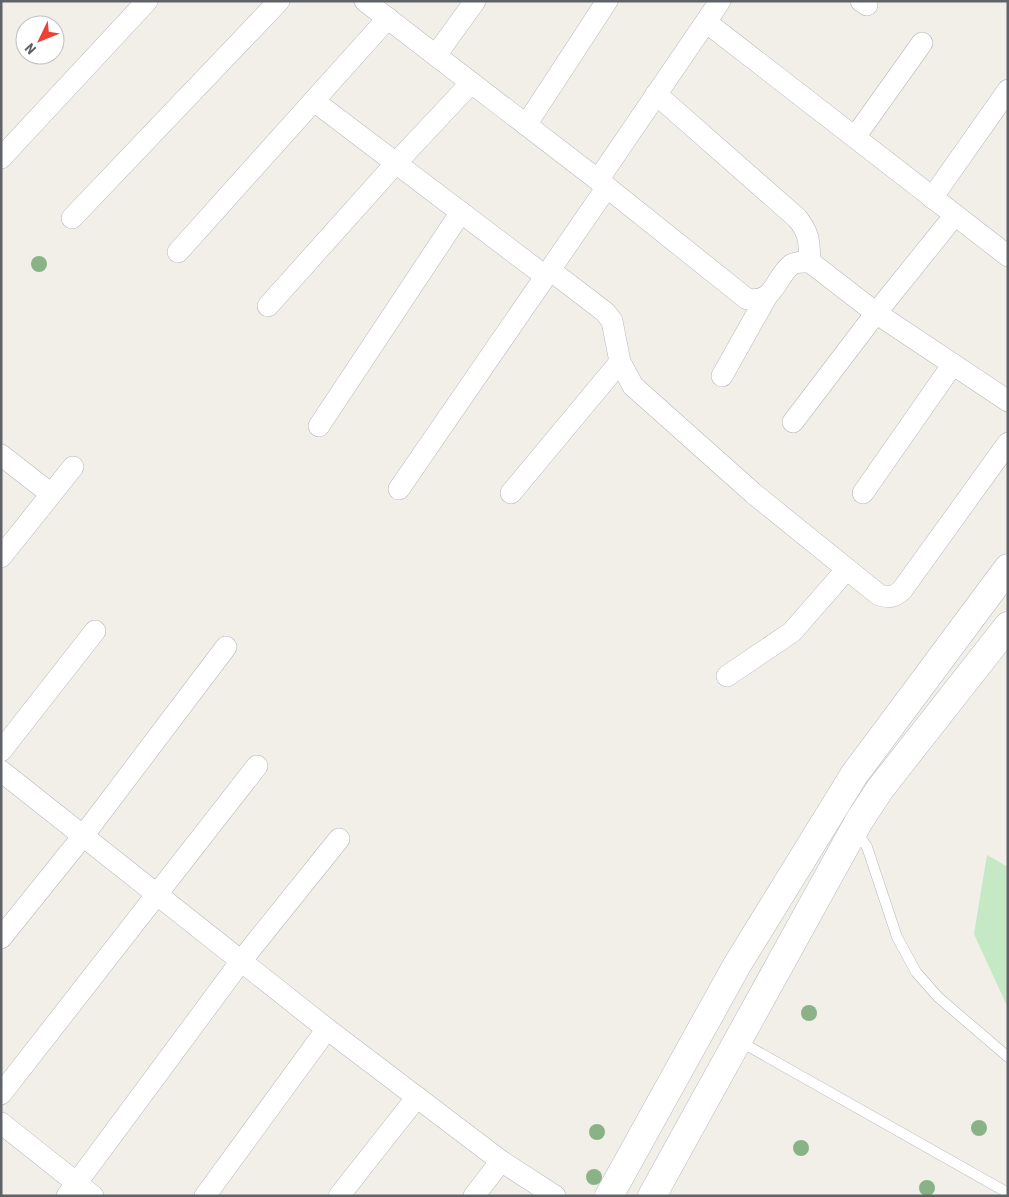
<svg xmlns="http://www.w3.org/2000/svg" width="1009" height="1197" viewBox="0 0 1009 1197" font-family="'Roboto Condensed',sans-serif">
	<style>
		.green { fill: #c5e8c5 }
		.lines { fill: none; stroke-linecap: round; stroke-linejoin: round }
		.lane-casing { stroke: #b5b8bc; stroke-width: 11 }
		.street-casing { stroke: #b5b8bc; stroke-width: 22 }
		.secondary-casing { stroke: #b6babf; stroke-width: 29 }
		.lane { stroke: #fff; stroke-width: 10 }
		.street { stroke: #fff; stroke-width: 21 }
		.secondary { stroke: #fff; stroke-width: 28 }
		.tree { fill: #89b387 }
	</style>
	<rect width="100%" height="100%" fill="#f1efe8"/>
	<polygon class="green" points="987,855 1008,867 1008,1008 974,934"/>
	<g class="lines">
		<defs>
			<g id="lane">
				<polyline points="857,832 867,847 897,937 916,972 938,997 1008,1057"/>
				<polyline points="739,1041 1008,1193"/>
			</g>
			<g id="street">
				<path d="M365,1L598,180L747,299C775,304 774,279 791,265C797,261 804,262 810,262L876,313L1008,401"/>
				<polyline points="861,1 867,5"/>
				<polyline points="706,22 1008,256"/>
				<polyline points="436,55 475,1"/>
				<path d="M656,94L797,218C810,234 809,242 810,262"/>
				<polyline points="314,101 545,276"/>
				<polyline points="526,125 607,1"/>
				<polyline points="855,137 922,43"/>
				<polyline points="1,158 147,1"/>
				<polyline points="598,180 720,1"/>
				<polyline points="932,198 1008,90"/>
				<polyline points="72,218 279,1"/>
				<polyline points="178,252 388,18"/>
				<path d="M550,270L605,312L612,321L620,362L633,386L753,493L879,595C890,598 894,597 902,590L1008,443"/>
				<polyline points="268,306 396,163 471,83"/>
				<polyline points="722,376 767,296"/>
				<polyline points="793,422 876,313 955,215"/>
				<polyline points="319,426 461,212"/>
				<polyline points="1,455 51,494"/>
				<polyline points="399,489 607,187"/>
				<polyline points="511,493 620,362"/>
				<polyline points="863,493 953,364"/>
				<polyline points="1,557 73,467"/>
				<polyline points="727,676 792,632 847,569"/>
				<polyline points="1,751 95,631"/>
				<polyline points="1,771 327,1029 501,1161 555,1196"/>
				<polyline points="1,938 83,836 226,647"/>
				<polyline points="1,1094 257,766"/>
				<polyline points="1,1123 93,1196"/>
				<polyline points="67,1196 241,961 339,839"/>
				<polyline points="205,1196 327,1029"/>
				<polyline points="339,1196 417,1097"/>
				<polyline points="474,1196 501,1161"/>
			</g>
			<g id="secondary">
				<polyline points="609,1196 737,965 854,775 1008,568"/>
				<polyline points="652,1196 859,821 880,789 1008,626"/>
			</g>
		</defs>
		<use href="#lane" class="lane-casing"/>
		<use href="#street" class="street-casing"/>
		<use href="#secondary" class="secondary-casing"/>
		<use href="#lane" class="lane"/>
		<use href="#street" class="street"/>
		<use href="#secondary" class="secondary"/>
	</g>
	<g class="tree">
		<circle cx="39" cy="264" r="8"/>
		<circle cx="809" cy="1013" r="8"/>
		<circle cx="979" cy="1128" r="8"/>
		<circle cx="597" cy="1132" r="8"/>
		<circle cx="801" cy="1148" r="8"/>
		<circle cx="594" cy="1177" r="8"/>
		<circle cx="927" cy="1188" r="8"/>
	</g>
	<rect width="1009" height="1197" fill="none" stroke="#5f6368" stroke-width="5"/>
	<g transform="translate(40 40) rotate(227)"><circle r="24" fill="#ffffff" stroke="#bfc1c3"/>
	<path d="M0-4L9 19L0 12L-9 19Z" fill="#ea4335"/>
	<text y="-8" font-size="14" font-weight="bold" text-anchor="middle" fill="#5f6368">N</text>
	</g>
</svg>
